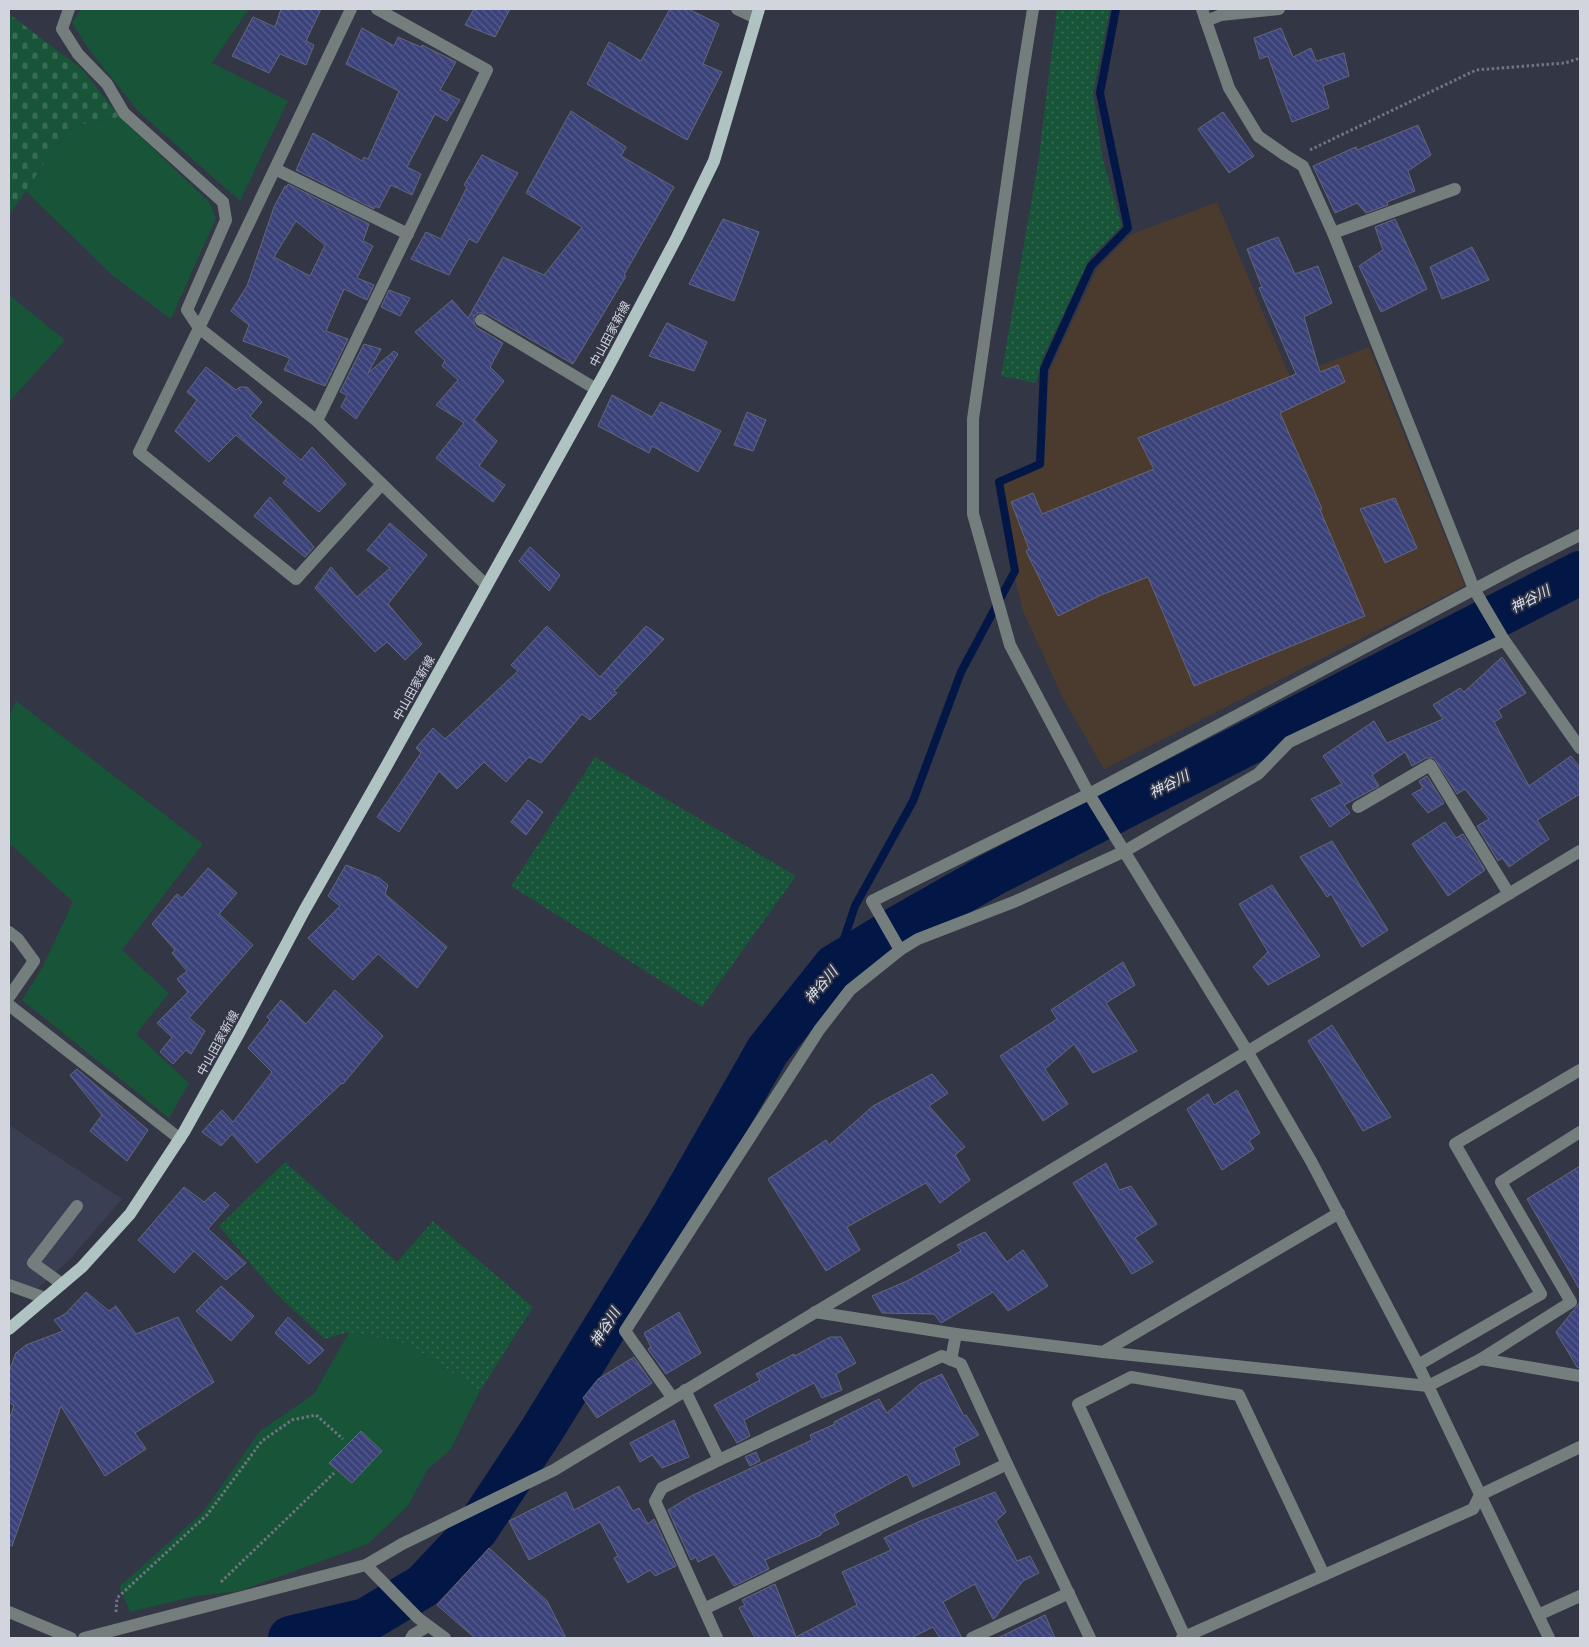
<svg xmlns="http://www.w3.org/2000/svg" width="1589" height="1647" viewBox="0 0 1589 1647" font-family="'Public Sans','Noto Sans JP',sans-serif">
	<style>
		.built { fill: #3b3f54 }
		.industrial { fill: #4b3b2f }
		.grass { fill: url(#grass-dots) }
		.cemetery { fill: url(#cemetery-stones) }
		.garden { fill: #175438 }
		.lines { fill: none; stroke-linecap: round; stroke-linejoin: round }
		.stream { stroke: #031746; stroke-width: 8 }
		.river { stroke: #031746; stroke-width: 44 }
		.building { fill: url(#building-back-hatch); stroke: #646778; fill-rule: evenodd }
		.path { stroke: #717481; stroke-width: 3; stroke-dasharray: 2.5 2.5; stroke-linecap: butt }
		.minor { stroke: #747e7d; stroke-width: 12 }
		.major { stroke: #afc4c2; stroke-width: 12 }
		.labels { text-anchor: middle; dominant-baseline: central; stroke-width: 4; stroke-linejoin: round; paint-order: stroke }
		.street-label { font-size: 12px; fill: #d2d4de; stroke: #333645 }
		.water-label { font-size: 14px; font-style: italic; fill: #dae3f4; stroke: #333645 }
	</style>
	<defs>
		<pattern id="grass-dots" width="8" height="8" patternUnits="userSpaceOnUse" patternTransform="scale(1.25)"><rect width="8" height="8" fill="#175438"/><path d="M2 2h.1M6 6h.1" fill="none" stroke="#386c54" stroke-width="1.8" stroke-linecap="round"/></pattern>
		<pattern id="cemetery-stones" width="16" height="16" patternUnits="userSpaceOnUse" patternTransform="scale(1.25)"><rect width="16" height="16" fill="#175438"/><path d="M2 7V4a2 2 0 0 1 4 0v3zM10 15v-3a2 2 0 0 1 4 0v3z" fill="#386c54"/></pattern>
		<pattern id="building-back-hatch" width="6" height="6" patternUnits="userSpaceOnUse" patternTransform="scale(1.25)"><rect width="6" height="6" fill="#3b427a"/><path d="M-1 5l2 2M0 0l6 6M5-1l2 2" fill="none" stroke="#565c8c"/></pattern>
	</defs>
	<rect width="100%" height="100%" fill="#333645"/>
	<polygon class="built" points="9,1125 122,1199 69,1260 37,1289 9,1278"/>
	<polygon class="industrial" points="1217,202 1290,377 1369,347 1465,586 1104,769 1063,698 1022,609 995,486 1044,467 1049,372 1097,269 1130,235"/>
	<g class="grass">
		<polygon points="1057,9 1110,9 1093,93 1103,160 1122,226 1090,258 1043,357 1036,383 1001,376 1038,163"/>
		<polygon points="595,757 796,876 702,1007 511,886"/>
		<polygon points="285,1162 397,1262 433,1221 533,1307 480,1391 408,1344 349,1332 325,1339 275,1293 219,1226"/>
	</g>
	<polygon class="cemetery" points="9,14 82,69 120,117 74,126 57,144 26,191 9,215"/>
	<g class="garden">
		<polygon points="81,9 249,9 212,63 288,101 240,201 139,112 90,51 72,23"/>
		<polygon points="120,117 210,203 216,218 171,319 112,275 26,191 57,144 74,126"/>
		<polygon points="9,295 65,340 9,402"/>
		<polygon points="16,701 203,844 122,950 169,993 136,1034 189,1083 169,1118 22,1000 42,968 73,902 9,843 9,717"/>
		<polygon points="349,1332 408,1344 480,1391 450,1450 428,1469 407,1507 368,1544 240,1591 196,1596 130,1612 119,1587 203,1512 260,1431 314,1394"/>
	</g>
	<g class="lines">
		<polyline class="stream" points="835,966 855,906 913,801 961,672 1015,571 999,482 1040,464 1044,369 1091,266 1128,228 1100,93 1116,9"/>
		<polyline class="river" points="290,1638 366,1620 423,1586 476,1530 542,1430 675,1213 768,1050 835,966 896,929 993,874 1580,573"/>
	</g>
	<g class="building">
		<polygon points="281,9 321,9 306,41 314,45 306,65 280,54 269,73 232,56 253,17 275,27"/>
		<polygon points="474,9 510,9 495,37 465,25"/>
		<polygon points="670,9 688,9 719,24 703,64 722,72 687,140 587,84 609,42 641,61"/>
		<polygon points="362,28 394,46 398,37 421,47 422,45 456,62 440,90 460,100 447,121 435,114 407,167 421,174 412,195 391,185 379,208 375,206 374,209 296,170 313,133 362,161 364,157 368,159 399,91 346,64"/>
		<polygon points="1281,28 1293,57 1311,48 1316,61 1344,53 1349,76 1323,86 1329,108 1292,122 1268,56 1260,59 1254,38"/>
		<polygon points="571,111 626,147 621,156 674,187 624,275 626,276 573,364 485,313 478,313 474,316 474,323 476,327 503,343 490,367 504,381 474,420 497,441 479,466 505,485 493,502 436,458 464,423 436,405 458,380 442,366 445,361 415,332 452,300 468,318 503,257 544,275 582,227 526,193"/>
		<polygon points="1223,112 1254,156 1229,173 1198,129"/>
		<polygon points="1418,125 1431,155 1408,171 1415,191 1387,202 1388,205 1366,213 1357,203 1335,213 1313,166 1356,147 1357,150"/>
		<polygon points="482,155 518,173 477,243 469,239 449,275 411,259 426,232 441,239 467,187 464,185"/>
		<path d="M288,184L369,224L363,241L373,246L357,278L374,285L367,300L344,289L326,331L348,339L325,386L284,370L290,358L243,341L249,325L231,311L247,286L274,207L285,186L287,187ZM296,221L325,245L310,276L274,257Z"/>
		<polygon points="723,219 759,232 734,301 689,284"/>
		<polygon points="1395,219 1427,289 1381,312 1359,266 1383,250 1375,227"/>
		<polygon points="1278,237 1295,274 1318,266 1332,303 1304,317 1320,372 1338,365 1345,382 1280,413 1322,509 1320,510 1365,616 1194,686 1148,577 1101,595 1058,616 1026,551 1029,549 1011,502 1033,493 1042,514 1154,469 1138,438 1296,374 1259,288 1262,287 1247,249"/>
		<polygon points="1472,247 1489,280 1442,299 1430,267"/>
		<polygon points="389,290 410,298 400,316 381,307"/>
		<polygon points="667,323 707,342 694,371 649,356"/>
		<polygon points="364,344 381,349 368,373 394,351 398,354 356,419 341,407 347,395 340,392"/>
		<polygon points="206,367 236,390 240,387 247,387 262,402 250,416 301,460 312,447 346,484 319,512 283,483 287,478 236,435 209,462 175,431 197,400 187,392"/>
		<polygon points="612,395 652,417 661,402 721,431 698,472 652,446 649,453 598,426"/>
		<polygon points="747,412 766,420 753,451 734,445"/>
		<polygon points="270,497 314,547 305,557 254,516"/>
		<polygon points="1395,498 1417,548 1385,563 1360,509"/>
		<polygon points="390,523 427,555 388,604 422,644 405,660 387,642 375,652 315,588 331,567 357,597 390,568 367,550"/>
		<polygon points="530,547 560,575 549,591 519,561"/>
		<polygon points="547,626 600,677 646,626 664,639 614,691 617,693 590,720 582,714 541,763 529,757 506,782 484,762 457,789 439,771 399,832 377,817 421,753 416,748 433,728 445,739 518,671 511,665"/>
		<polygon points="1502,657 1526,693 1498,710 1502,717 1494,722 1529,786 1571,756 1580,768 1580,794 1537,820 1549,839 1509,867 1502,858 1498,861 1477,826 1489,819 1465,789 1457,794 1434,758 1426,758 1412,766 1405,752 1372,775 1379,786 1344,805 1350,813 1330,827 1311,799 1342,784 1323,756 1374,721 1387,743 1443,719 1433,705 1460,688 1464,692"/>
		<polygon points="1427,776 1444,803 1428,813 1412,794 1423,788 1419,781"/>
		<polygon points="528,800 543,812 526,835 511,822"/>
		<polygon points="1445,822 1456,838 1463,834 1485,870 1448,896 1412,844"/>
		<polygon points="1332,841 1388,930 1362,947 1331,894 1327,897 1300,857"/>
		<polygon points="346,865 379,878 388,885 385,894 447,947 417,988 378,954 353,980 308,938 340,906 328,896"/>
		<polygon points="208,868 237,893 219,914 253,945 189,1018 205,1031 191,1054 186,1050 173,1064 160,1052 172,1037 157,1023 188,992 177,979 187,971 172,953 175,950 152,924 177,894 182,898"/>
		<polygon points="1272,885 1320,956 1268,985 1253,967 1268,952 1239,904"/>
		<polygon points="1123,962 1135,985 1106,1003 1137,1051 1093,1073 1074,1044 1045,1069 1068,1104 1043,1121 1000,1056 1057,1019 1051,1010"/>
		<polygon points="335,990 383,1036 343,1084 342,1083 257,1163 232,1134 221,1146 202,1132 222,1110 233,1122 272,1072 248,1048 270,1020 267,1017 281,1000 306,1024"/>
		<polygon points="1332,1025 1391,1117 1363,1131 1308,1041"/>
		<polygon points="77,1069 148,1130 127,1161 90,1131 102,1115 70,1075"/>
		<polygon points="932,1074 948,1093 929,1106 965,1147 955,1155 970,1180 940,1203 926,1183 847,1227 860,1250 826,1271 768,1179 826,1140 829,1145 873,1106"/>
		<polygon points="1237,1090 1260,1133 1249,1141 1254,1149 1222,1170 1187,1109 1208,1094 1214,1105"/>
		<polygon points="1106,1163 1119,1190 1131,1186 1157,1224 1135,1238 1153,1262 1132,1274 1073,1183"/>
		<polygon points="1580,1166 1580,1290 1527,1199"/>
		<polygon points="184,1187 204,1202 215,1192 229,1205 208,1229 246,1263 226,1280 194,1251 174,1273 138,1240"/>
		<polygon points="985,1232 1007,1262 1023,1250 1048,1286 1008,1311 993,1292 941,1323 934,1314 882,1313 872,1296 907,1281 961,1251 957,1245"/>
		<polygon points="221,1286 254,1316 231,1341 196,1311"/>
		<polygon points="86,1292 109,1311 116,1306 136,1334 178,1317 214,1382 135,1433 146,1449 105,1476 61,1406 12,1546 9,1545 9,1420 14,1405 9,1403 9,1371 16,1353 26,1345 63,1331 54,1320 65,1314"/>
		<polygon points="1580,1302 1580,1368 1577,1367 1556,1332"/>
		<polygon points="679,1312 701,1353 666,1374 648,1349 651,1347 644,1333"/>
		<polygon points="288,1317 324,1350 309,1364 275,1333"/>
		<polygon points="830,1337 841,1337 856,1363 836,1374 842,1390 822,1398 814,1383 744,1420 750,1436 737,1443 714,1405 760,1380 756,1374 794,1354 795,1356"/>
		<polygon points="634,1357 652,1383 597,1418 583,1398 598,1379"/>
		<polygon points="942,1374 964,1416 966,1415 979,1435 954,1448 960,1464 913,1487 907,1474 834,1514 839,1524 821,1533 821,1535 765,1560 769,1569 734,1586 714,1554 698,1562 696,1557 691,1560 668,1510 691,1496 812,1440 810,1435 835,1424 834,1422 879,1399 887,1413 920,1384"/>
		<polygon points="674,1420 689,1457 662,1468 652,1455 640,1462 630,1443"/>
		<polygon points="361,1431 382,1451 352,1483 329,1463"/>
		<polygon points="756,1452 760,1461 750,1466 745,1457"/>
		<polygon points="619,1486 633,1511 639,1508 648,1524 654,1519 676,1566 655,1576 650,1570 628,1583 614,1558 618,1556 600,1522 529,1560 509,1521 566,1492 574,1510"/>
		<polygon points="995,1492 1006,1512 996,1521 1017,1561 1030,1556 1039,1573 1023,1581 994,1619 993,1619 975,1584 943,1602 962,1638 940,1638 933,1627 911,1638 755,1638 739,1608 745,1605 742,1600 775,1584 796,1637 857,1605 842,1572 891,1550 884,1538 918,1522"/>
		<polygon points="489,1548 547,1601 566,1638 475,1638 437,1605"/>
		<polygon points="1045,1615 1055,1638 998,1638"/>
	</g>
	<g class="lines">
		<g class="path">
			<polyline points="1310,150 1476,70 1565,63 1580,58"/>
			<polyline points="221,1582 334,1473"/>
			<polyline points="116,1612 117,1598 207,1515 262,1441 292,1420 316,1415 343,1439"/>
		</g>
		<g class="minor">
			<polyline points="69,9 62,29 78,54 107,84 124,113 223,202 226,220 187,310 199,328 139,452 296,579 382,484"/>
			<polyline points="351,9 199,328 317,421 486,585"/>
			<polyline points="737,9 756,18"/>
			<polyline points="1033,9 1022,78 973,419 973,514 1010,645 1089,794 1247,1051 1311,1161 1418,1365 1549,1638"/>
			<polyline points="1202,9 1206,21"/>
			<polyline points="1279,9 1221,15 1206,21 1229,88 1258,136 1285,155 1303,166 1333,233 1474,589 1504,640 1580,748"/>
			<polyline points="275,169 408,234"/>
			<polyline points="1333,233 1455,189"/>
			<polyline points="481,320 596,389"/>
			<polyline points="317,421 487,70 377,9"/>
			<polyline points="1358,807 1430,765 1509,894"/>
			<polyline points="9,932 18,939 34,961 9,997"/>
			<polyline points="900,950 918,939 1016,901 1125,851 1258,774 1289,742 1504,640"/>
			<polyline points="9,1005 180,1139"/>
			<polyline points="62,1284 33,1263 77,1206"/>
			<polyline points="9,1285 45,1298"/>
			<polyline points="815,1312 956,1334 951,1360"/>
			<polyline points="956,1334 1103,1352 1339,1213"/>
			<polyline points="1103,1352 1428,1386 1481,1359 1580,1376"/>
			<polyline points="1481,1359 1571,1302 1501,1182 1580,1132"/>
			<polyline points="1418,1365 1541,1294 1455,1144 1580,1070"/>
			<polyline points="685,1390 719,1460 942,1356 961,1364 1007,1464 1090,1638"/>
			<polyline points="672,1397 625,1331 819,1030 850,990 900,950 872,901 1089,794 1518,566 1580,535"/>
			<polyline points="719,1460 662,1488 655,1501 704,1609 1007,1464"/>
			<polyline points="366,1565 418,1618 445,1638"/>
			<polyline points="704,1609 717,1638"/>
			<polyline points="9,1612 71,1638"/>
			<polyline points="1538,1615 1580,1596"/>
			<polyline points="1185,1637 1078,1404 1131,1377 1239,1395 1324,1575"/>
			<polyline points="84,1638 366,1565 402,1544 554,1470 1580,851"/>
			<polyline points="411,1638 413,1635 428,1626"/>
			<polyline points="972,1638 1069,1593"/>
			<polyline points="1182,1638 1473,1509 1480,1495 1580,1447"/>
		</g>
		<polyline class="major" points="9,1329 82,1267 130,1214 184,1132 239,1033 304,911 387,765 606,371 677,237 714,161 759,9"/>
	</g>
	<g class="labels">
		<g class="street-label">
			<text transform="translate(610 334) rotate(-62)">中山田家新線</text>
			<text transform="translate(414 688) rotate(-61)">中山田家新線</text>
			<text transform="translate(218 1043) rotate(-61)">中山田家新線</text>
		</g>
		<g class="water-label">
			<text transform="translate(1530 599) rotate(-27)">神谷川</text>
			<text transform="translate(1169 784) rotate(-27)">神谷川</text>
			<text transform="translate(821 985) rotate(-50)">神谷川</text>
			<text transform="translate(605 1327) rotate(-58)">神谷川</text>
		</g>
	</g>
	<rect width="1589" height="1647" fill="none" stroke="#d2d4de" stroke-width="20"/>
</svg>
